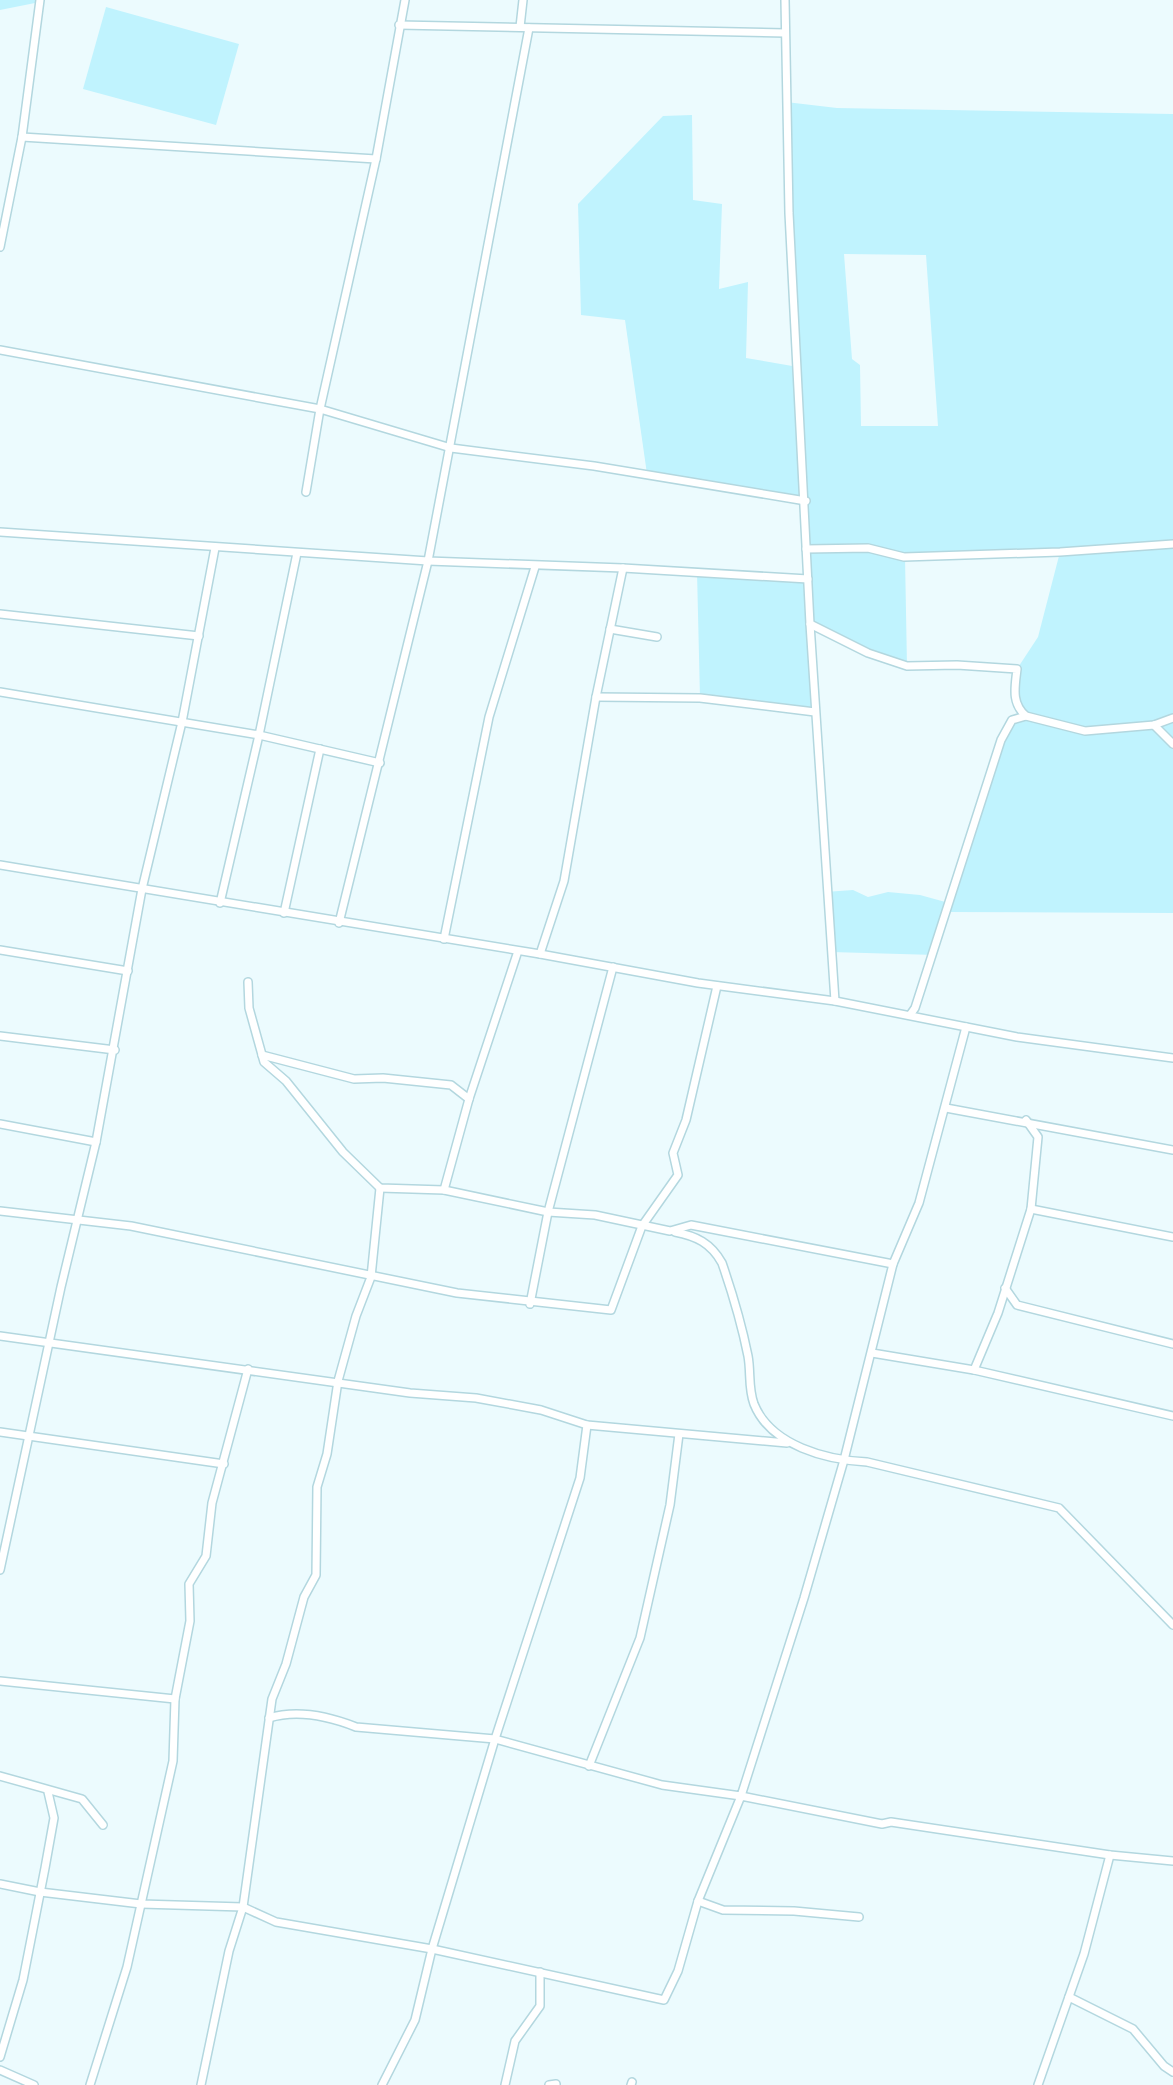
<svg xmlns="http://www.w3.org/2000/svg" width="1173" height="2085" viewBox="0 0 1173 2085" font-family="'Fira Sans',sans-serif">
	<style>
		.green { fill: #c0f3fe; fill-rule: evenodd }
		.lines { fill: none; stroke-linecap: round; stroke-linejoin: round }
		.street-casing { stroke: #b3d7df; stroke-width: 10 }
		.street { stroke: #fff; stroke-width: 7 }
	</style>
	<rect width="100%" height="100%" fill="#ecfbfe"/>
	<g class="green">
		<polygon points="0,0 35,0 35,3 0,10"/>
		<polygon points="106,7 239,44 216,125 83,89"/>
		<path d="M786,102L837,108L1173,114V913L947,912L935,955L831,952L825,892L853,890L868,897L888,892L920,895L949,903L1012,720L1026,716L1015,700L1017,669L1038,637L1060,552L905,557L907,666L811,625L815,712L700,698L697,572L807,579L804,501L647,474L625,320L581,315L578,204L663,116L692,115L693,200L722,204L719,289L748,282L746,358L798,367ZM844,254L926,255L938,426H861L860,365L852,359Z"/>
	</g>
	<g class="lines">
		<defs>
			<g id="street">
				<polyline points="785,0 789,213 810,624 835,1001"/>
				<polyline points="399,25 785,33"/>
				<polyline points="520,27 523,0"/>
				<polyline points="22,137 376,159"/>
				<polyline points="0,247 22,137 40,0"/>
				<polyline points="0,350 320,409 451,448 594,466 806,501"/>
				<polyline points="306,492 320,409 376,159 405,0"/>
				<polyline points="0,532 428,561 623,568 808,579"/>
				<polyline points="806,549 868,548 904,557 1060,552 1173,544"/>
				<polyline points="0,614 199,636"/>
				<path d="M810,624L868,653L907,666L957,665L1017,669C1015,687 1011,703 1026,716L1085,731L1154,725L1173,718"/>
				<polyline points="610,629 657,637"/>
				<polyline points="0,692 259,735 380,763"/>
				<polyline points="596,697 700,698 815,712"/>
				<polyline points="1154,725 1173,744"/>
				<polyline points="0,865 540,954 698,983 835,1001 1017,1037 1173,1058"/>
				<polyline points="220,903 259,735 297,553"/>
				<polyline points="284,913 320,749"/>
				<polyline points="339,923 428,561 529,28"/>
				<polyline points="444,939 489,717 535,567"/>
				<polyline points="0,950 128,971"/>
				<polyline points="540,954 564,881 596,697 623,568"/>
				<polyline points="248,982 249,1008 264,1062 286,1081 343,1152 380,1188 444,1190 548,1212 595,1215 670,1231 691,1225 893,1264"/>
				<polyline points="910,1015 915,1008 1001,740 1012,720 1026,716"/>
				<polyline points="0,1036 115,1050"/>
				<polyline points="262,1055 354,1079 383,1078 451,1085 469,1099"/>
				<polyline points="946,1108 1173,1150"/>
				<polyline points="0,1124 96,1142"/>
				<polyline points="444,1190 469,1099 518,951"/>
				<polyline points="1031,1209 1173,1237"/>
				<polyline points="0,1211 131,1226 457,1293 611,1310 642,1226 678,1175 673,1153 686,1120 717,986"/>
				<path d="M675,1232C696,1236 711,1243 722,1263C732,1292 742,1326 748,1356C751,1372 748,1388 754,1404C771,1446 827,1460 867,1462L1059,1508L1173,1625"/>
				<polyline points="1005,1288 1017,1305 1173,1344"/>
				<polyline points="530,1304 548,1212 613,967"/>
				<polyline points="0,1336 410,1393 476,1398 541,1410 587,1425 787,1443"/>
				<polyline points="872,1353 974,1370 1173,1416"/>
				<polyline points="974,1370 998,1313 1031,1209 1038,1137 1026,1120"/>
				<polyline points="0,1432 224,1464"/>
				<polyline points="0,1570 61,1287 96,1142 142,889 182,722 215,548"/>
				<polyline points="0,1681 175,1699"/>
				<path d="M269,1718C298,1709 328,1716 356,1727L495,1739L662,1785L741,1796L804,1598L844,1460L893,1264L919,1203L966,1027"/>
				<polyline points="589,1766 640,1638 670,1505 679,1434"/>
				<polyline points="0,1776 82,1799 103,1825"/>
				<polyline points="0,1884 40,1892 141,1904 243,1907 276,1922 432,1949 664,2000 678,1971 698,1901 741,1796 882,1824 891,1822 1110,1855 1173,1861"/>
				<polyline points="698,1901 723,1910 794,1911 859,1917"/>
				<polyline points="1069,1997 1133,2029 1164,2066 1173,2072"/>
				<polyline points="0,2057 23,1980 45,1868 54,1818 48,1792"/>
				<polyline points="0,2070 34,2085"/>
				<polyline points="90,2085 127,1967 173,1761 175,1699 190,1621 189,1584 206,1556 212,1503 248,1369"/>
				<polyline points="201,2085 229,1951 243,1907 272,1699 286,1664 304,1597 316,1575 317,1487 327,1454 338,1381 356,1316 371,1277 380,1188"/>
				<polyline points="382,2085 415,2020 432,1949 495,1739 580,1478 587,1425"/>
				<polyline points="505,2085 515,2041 540,2006 540,1972"/>
				<polyline points="549,2085 556,2084"/>
				<polyline points="631,2085 632,2082"/>
				<polyline points="1038,2085 1084,1954 1110,1855"/>
			</g>
		</defs>
		<use href="#street" class="street-casing"/>
		<use href="#street" class="street"/>
	</g>
</svg>
